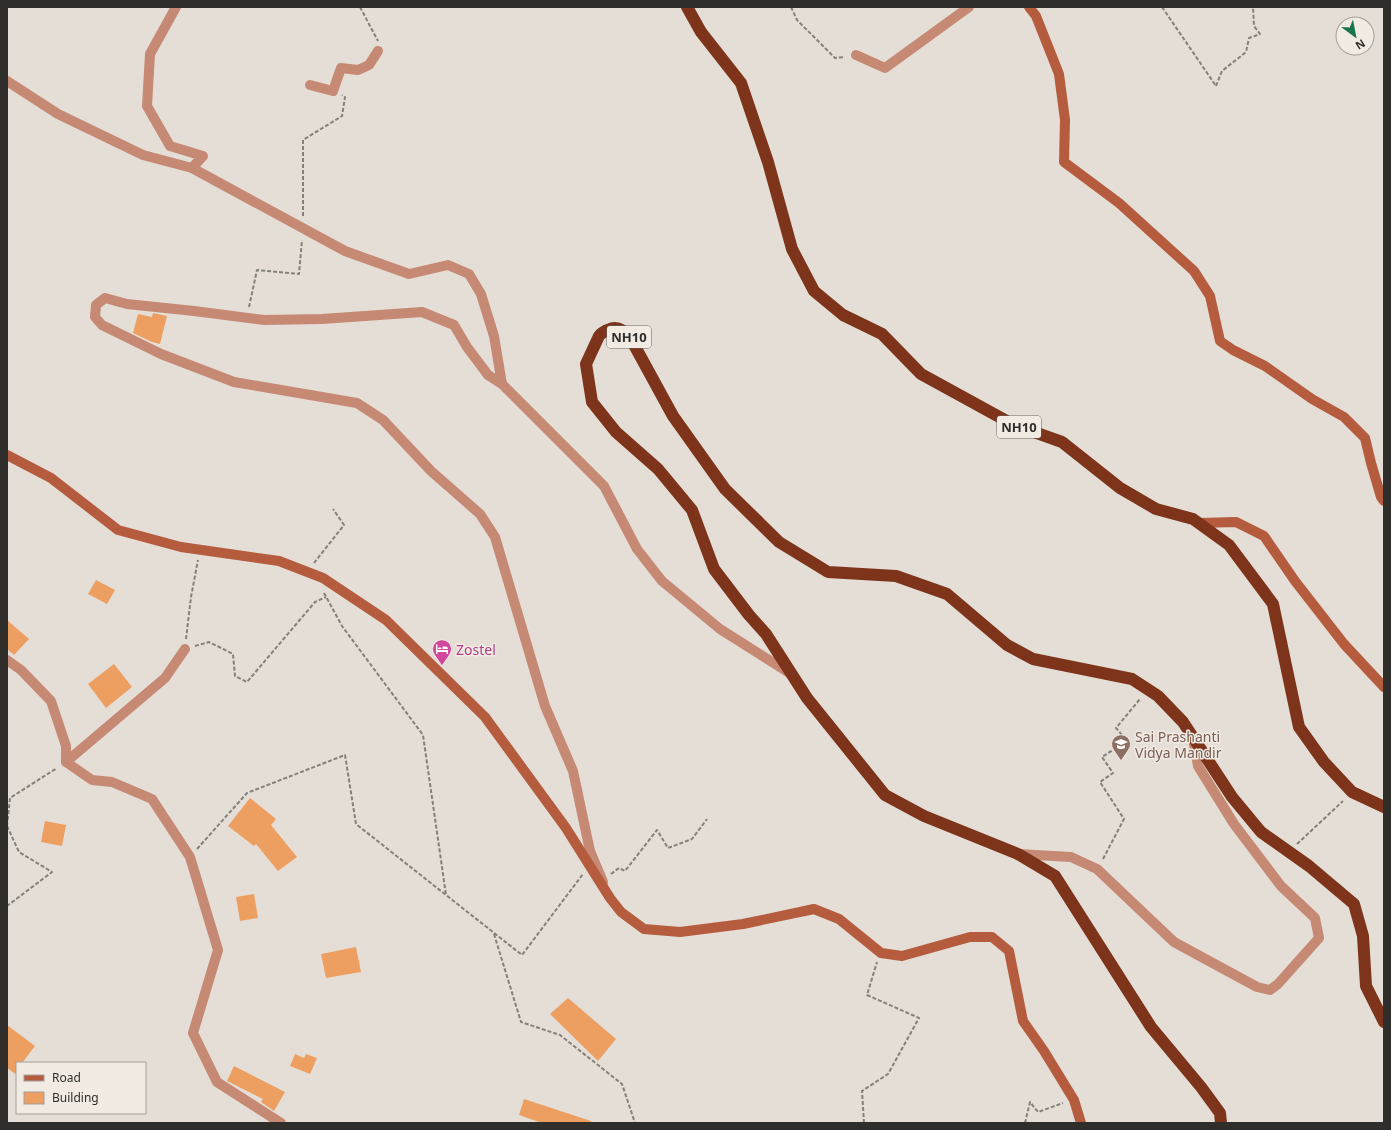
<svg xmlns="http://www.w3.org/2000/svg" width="1391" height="1130" viewBox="0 0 1391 1130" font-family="'Noto Sans',sans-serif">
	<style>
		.building { fill: #ed9f62 }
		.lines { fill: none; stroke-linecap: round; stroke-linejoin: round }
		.path { stroke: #84807b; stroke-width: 2; stroke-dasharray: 4 2; stroke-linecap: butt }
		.street { stroke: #c68974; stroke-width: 10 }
		.secondary { stroke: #b55c3e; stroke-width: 10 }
		.highway { stroke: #7d341a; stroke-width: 12 }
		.labels { text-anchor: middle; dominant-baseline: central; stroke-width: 3; stroke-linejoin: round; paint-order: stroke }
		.shield { fill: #f1ebe4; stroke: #6a6762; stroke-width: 1 }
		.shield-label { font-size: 13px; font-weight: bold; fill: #302e2b }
		.hotel-label { font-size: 14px; fill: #b23c85; stroke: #f1ebe4; text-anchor: start }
		.education-label { font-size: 14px; fill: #785e54; stroke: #f1ebe4; text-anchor: start }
	</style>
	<rect width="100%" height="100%" fill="#e4ded7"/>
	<g class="building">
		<polygon points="153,313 167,316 160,344 152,342 133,333 138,314 152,317"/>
		<polygon points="96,580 115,590 107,604 88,594"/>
		<polygon points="7,620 29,639 14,655 7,649"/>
		<polygon points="114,664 132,687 106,708 88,684"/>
		<polygon points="250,798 276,819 271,825 297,857 278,871 256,844 254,846 228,826"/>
		<polygon points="45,821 66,825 62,846 41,842"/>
		<polygon points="254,894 258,918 240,921 236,897"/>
		<polygon points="356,947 361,972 326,978 321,954"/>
		<polygon points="568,998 616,1039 598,1061 550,1014"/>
		<polygon points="7,1025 35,1046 22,1063 17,1063 17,1075 7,1068"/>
		<polygon points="295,1054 304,1058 306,1054 317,1058 310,1074 290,1066"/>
		<polygon points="234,1066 285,1092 274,1111 261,1102 263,1099 227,1081"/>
		<polygon points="524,1099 591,1121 591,1123 542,1123 519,1115"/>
	</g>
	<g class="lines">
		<g class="path">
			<polyline points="360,7 378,41"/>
			<polyline points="791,7 797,20 835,58 845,57"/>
			<polyline points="1162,7 1216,86"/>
			<polyline points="1216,86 1222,71 1246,52 1249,38 1260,34 1254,26 1253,7"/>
			<polyline points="303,216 303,140 342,116 345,97 342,95"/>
			<polyline points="249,307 257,270 299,274 302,240"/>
			<polyline points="314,563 344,525 333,509"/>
			<polyline points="324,593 342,626 423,735 446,895"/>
			<polyline points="186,639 191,597 198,560"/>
			<polyline points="195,646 209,642 233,654 235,676 247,682 315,602 326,597"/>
			<polyline points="7,826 19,852 52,872 7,906"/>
			<polyline points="7,826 10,798 57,768"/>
			<polyline points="1297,844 1343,801"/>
			<polyline points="197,849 247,793 345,755 356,824 522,955 583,874"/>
			<polyline points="1103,859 1124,819 1100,782 1113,773 1102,757 1127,741 1116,728 1140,699"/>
			<polyline points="611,874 619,868 625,871 657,830 668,848 692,839 707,819"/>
			<polyline points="494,934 521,1022 560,1035 622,1084 635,1123"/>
			<polyline points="864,1123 862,1091 888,1074 919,1018 867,995 877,962"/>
			<polyline points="1025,1123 1030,1102 1038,1112 1063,1103"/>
		</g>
		<g class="street">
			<polyline points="176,7 150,54 147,106 170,146 203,156 192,168"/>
			<polyline points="856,55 885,68 969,7"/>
			<polyline points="7,81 58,114 143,155 192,168 345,251 409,274 448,265 469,274 481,294 494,336 502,384"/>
			<polyline points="310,85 333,91 341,68 358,70 369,65 378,51"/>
			<polyline points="7,660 21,670 51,701 66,746 66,762 92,780 112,782 152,799 190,857 218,950 193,1033 217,1082 281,1123"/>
			<polyline points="66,762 165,678 185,649"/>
			<polyline points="1018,854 1071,857 1097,869 1174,942 1257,987 1270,990 1278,984 1319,938 1315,918 1281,886 1234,824 1198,766 1193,739"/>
			<polyline points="603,882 590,851 573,771 545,706 495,537 480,514 431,471 383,420 357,403 234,382 161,354 102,325 95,317 96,305 105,298 127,304 194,311 264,320 322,319 422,312 454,325 467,347 488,375 502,384 604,486 637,549 662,581 720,629 791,674"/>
		</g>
		<g class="secondary">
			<polyline points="1029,7 1036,16 1059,74 1065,120 1064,162 1119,203 1194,271 1210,296 1220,341 1233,350 1265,366 1312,399 1344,417 1365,438 1371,463 1381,497 1384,501"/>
			<polyline points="7,455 51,478 118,530 181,547 279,561 323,578 386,620 485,717 566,828 610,898 621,912 644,929 680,932 743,924 814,909 839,919 881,953 902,956 970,937 992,937 1009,951 1023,1021 1044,1051 1074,1100 1081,1123"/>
			<polyline points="1199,523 1236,522 1264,536 1295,581 1344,644 1384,687"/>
		</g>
		<g class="highway">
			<polyline points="687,7 701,32 741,83 768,162 792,249 814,291 843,315 882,334 921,374 1014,425 1062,442 1120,488 1156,509 1193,519 1229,545 1273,604 1299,727 1324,762 1352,792 1384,807"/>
			<path d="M1221,1123L1220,1113L1201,1087L1151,1027L1055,876L1018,854L924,816L885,795L807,698L766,634L749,615L714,569L692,510L658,469L616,432L592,402L586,364L599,336C602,332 605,331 610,329C621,325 626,334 632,341L673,416L725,489L779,542L828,572L896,576L947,594L1007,645L1033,659L1132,679L1158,696L1183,722L1232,797L1261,832L1309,866L1354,904L1363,936L1366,986L1384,1022"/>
		</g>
	</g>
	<defs>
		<symbol id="hotel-pin" viewBox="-11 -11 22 30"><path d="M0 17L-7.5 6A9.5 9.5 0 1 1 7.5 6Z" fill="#d1479c" stroke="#f1ebe4"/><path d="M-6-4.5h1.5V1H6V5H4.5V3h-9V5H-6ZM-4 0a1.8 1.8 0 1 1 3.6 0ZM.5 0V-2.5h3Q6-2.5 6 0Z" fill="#fff"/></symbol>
		<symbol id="school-pin" viewBox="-11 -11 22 30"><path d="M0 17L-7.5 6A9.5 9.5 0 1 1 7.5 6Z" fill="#8d6e63" stroke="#f1ebe4"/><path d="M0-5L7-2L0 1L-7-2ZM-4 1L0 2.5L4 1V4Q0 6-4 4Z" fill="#fff"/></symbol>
	</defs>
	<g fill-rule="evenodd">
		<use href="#hotel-pin" x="431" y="638" width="22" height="30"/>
		<use href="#school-pin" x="1110" y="733" width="22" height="30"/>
	</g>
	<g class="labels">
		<g class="shield">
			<rect x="607" y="326" width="44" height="22" rx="3"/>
			<rect x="997" y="416" width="44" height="22" rx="3"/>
		</g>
		<g class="shield-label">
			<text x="629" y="337">NH10</text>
			<text x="1019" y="427">NH10</text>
		</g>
		<g class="hotel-label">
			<text x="456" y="649">Zostel</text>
		</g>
		<g class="education-label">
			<text x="1135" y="736">Sai Prashanti<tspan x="1135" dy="16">Vidya Mandir</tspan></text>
		</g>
	</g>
	<rect width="1391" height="1130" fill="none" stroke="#302e2b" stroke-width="16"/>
	<rect x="16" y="1062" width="130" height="52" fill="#f1ebe4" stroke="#a49f9a"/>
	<rect x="24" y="1075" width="20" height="6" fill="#b55c3e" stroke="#a49f9a"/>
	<text x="52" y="1082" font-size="12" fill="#302e2b">Road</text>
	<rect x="24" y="1092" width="20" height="12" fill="#ed9f62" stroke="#a49f9a"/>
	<text x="52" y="1102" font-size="12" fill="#302e2b">Building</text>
	<g transform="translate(1355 36) rotate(148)"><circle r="19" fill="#f1ebe4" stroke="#a49f9a"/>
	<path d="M0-3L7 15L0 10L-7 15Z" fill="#16754c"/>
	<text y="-6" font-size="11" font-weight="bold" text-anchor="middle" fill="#302e2b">N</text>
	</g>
</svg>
